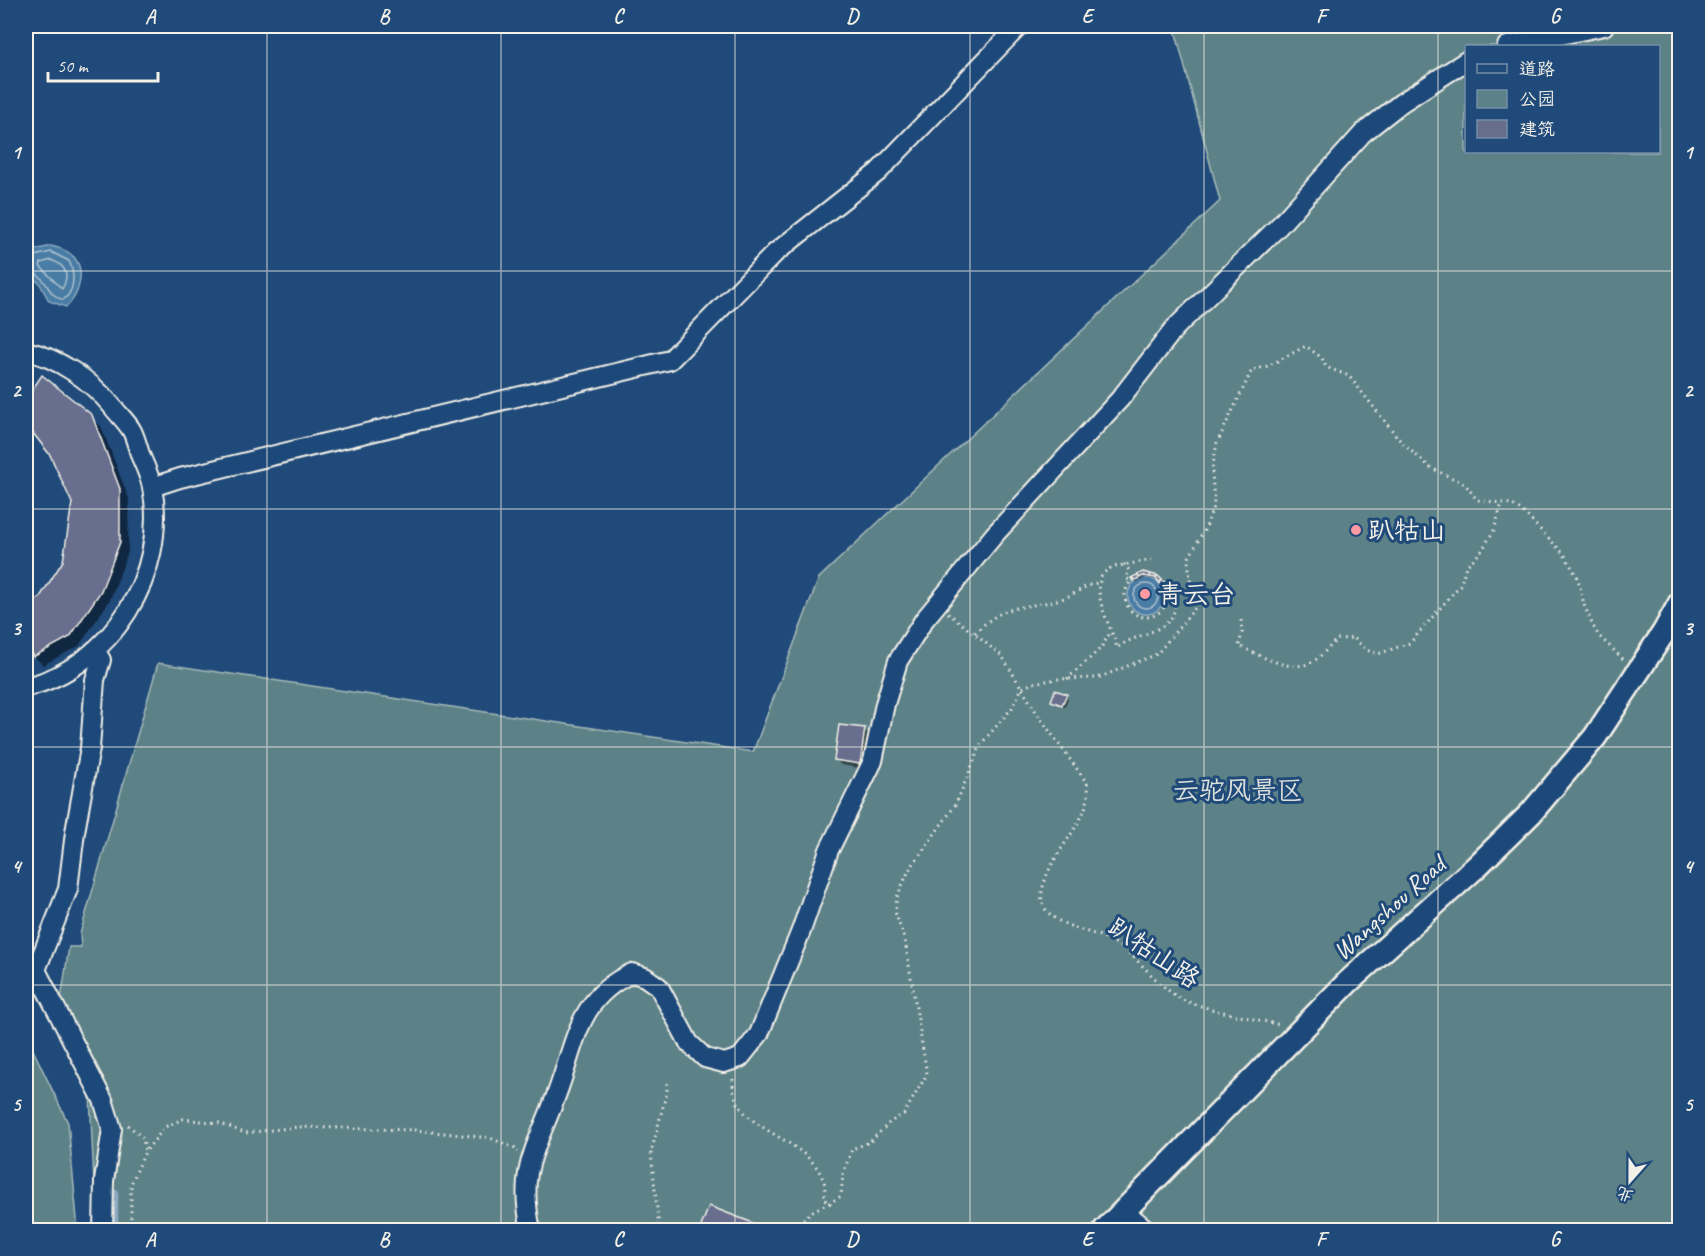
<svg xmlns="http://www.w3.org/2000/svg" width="1705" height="1256" viewBox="0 0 1705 1256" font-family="Caveat,'LXGW WenKai TC',sans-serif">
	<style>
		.green { fill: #5b8288; stroke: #a8bab8; stroke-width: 1.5; fill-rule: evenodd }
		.water { fill: #487ba5; stroke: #8daac0; stroke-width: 1.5 }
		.shadow { fill: #0007 }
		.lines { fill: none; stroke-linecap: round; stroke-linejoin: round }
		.shore { stroke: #afc2cd; stroke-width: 1.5 }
		.stream { stroke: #8daac0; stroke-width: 4.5 }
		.building { fill: #676e8d; stroke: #f4f1e8; stroke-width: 1.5 }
		.minor-casing { stroke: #f4f1e8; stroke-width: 22 }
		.tertiary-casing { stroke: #f4f1e8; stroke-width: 27 }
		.path { stroke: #f4f1e8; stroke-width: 3; stroke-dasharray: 1.5 4.5; stroke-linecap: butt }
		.minor { stroke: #1f4a7a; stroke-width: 18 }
		.tertiary { stroke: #1f4a7a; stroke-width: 22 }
		.grid { fill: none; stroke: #f4f1e8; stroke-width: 1.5; stroke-opacity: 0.55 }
		.poi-dot { fill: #ff9aa2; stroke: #1f4a7a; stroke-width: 2 }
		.labels { text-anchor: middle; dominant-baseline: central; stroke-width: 6; stroke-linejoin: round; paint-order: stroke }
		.poi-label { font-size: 26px; fill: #f4f1e8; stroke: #1f4a7a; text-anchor: start }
		.park-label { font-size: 26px; fill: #dde0da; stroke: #1f4a7a }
		.street-label { font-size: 26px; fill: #f4f1e8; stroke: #1f4a7a }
		.neatline { fill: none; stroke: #f4f1e8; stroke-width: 2 }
		.grid-label { font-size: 20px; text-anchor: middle; font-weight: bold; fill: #f4f1e8 }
	</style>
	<rect width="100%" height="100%" fill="#1f4a7a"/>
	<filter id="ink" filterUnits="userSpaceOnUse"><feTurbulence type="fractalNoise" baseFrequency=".0167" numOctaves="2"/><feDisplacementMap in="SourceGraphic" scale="12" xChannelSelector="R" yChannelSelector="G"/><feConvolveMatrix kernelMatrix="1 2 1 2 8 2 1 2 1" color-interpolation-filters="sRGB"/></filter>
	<g filter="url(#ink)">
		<g class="green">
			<path d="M1174,26H1679V1230H96L88,1049L61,999L69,947H81L80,934L158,663L753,752L819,578L1220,201ZM1466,46H1658V152H1466Z"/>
			<polygon points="26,1035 68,1123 78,1230 26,1230"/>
		</g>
		<g class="water">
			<path d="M51,246C59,248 68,250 74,257C86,271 79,296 66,307L49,301L39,282L26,276V252Z"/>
			<circle cx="1146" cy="596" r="18"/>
		</g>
		<g class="shadow">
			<polygon points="42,377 101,426 129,499 128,552 110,600 79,646 43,665 34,656 26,634 26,611 42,598 65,561 73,503 51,454 26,422 26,402"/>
			<polygon points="1143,574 1160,580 1170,592 1171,602 1167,599 1166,588 1159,580 1146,578 1137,582 1133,579"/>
			<polygon points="1066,695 1068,698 1065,707 1053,701"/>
			<polygon points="864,730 870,735 865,769 841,765 835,759"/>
			<polygon points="710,1208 752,1224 758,1230 703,1230"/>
		</g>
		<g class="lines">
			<g class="shore">
				<path d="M26,258L51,252L69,261C75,273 75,292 63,300C45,295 49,274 26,271"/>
				<path d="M51,260C66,265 70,275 62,289L40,266L41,263Z"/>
				<circle cx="1146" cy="596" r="12"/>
			</g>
			<polyline class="stream" points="116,1192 116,1230"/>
		</g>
		<g class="building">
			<polygon points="42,375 92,415 120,489 120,542 101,591 70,637 33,657 26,638 26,609 40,597 63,561 72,503 50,455 26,424 26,399"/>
			<polygon points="1143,572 1158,576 1165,583 1169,601 1166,600 1164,588 1156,578 1143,576 1133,581 1131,578"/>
			<polygon points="1055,690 1067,694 1062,705 1051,701"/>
			<polygon points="839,725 865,728 860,764 834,760"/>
			<polygon points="709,1206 753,1223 750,1230 700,1229"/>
		</g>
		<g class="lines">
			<defs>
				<g id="minor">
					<polyline points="1507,46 1604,26"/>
					<path d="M26,351C59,358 90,380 112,406C118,414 127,422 132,431C136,439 138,449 141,457C145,466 150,477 152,487C169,573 111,667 26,687"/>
					<polyline points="152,487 180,478 670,360 775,253 878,172 1019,26"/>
					<polyline points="26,956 36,970 103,1100 112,1129 104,1181 103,1230"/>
					<polyline points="36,970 68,889 75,832 90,748 95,680 101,660 95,650"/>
					<polyline points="1124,1211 1147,1230"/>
					<path d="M531,1230C517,1168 537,1149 557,1093C576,1043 577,998 632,973L645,977L659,987L689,1043L705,1058L724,1063L740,1058L759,1034L801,931L829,850L873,761L885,704L898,661L924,620L995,534L1120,399L1175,328L1279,226L1363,133L1401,103L1466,61"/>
				</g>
				<polyline id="tertiary" points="1105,1230 1348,982 1477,866 1531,813 1595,737 1664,632 1680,603"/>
			</defs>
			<use href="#minor" class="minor-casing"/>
			<use href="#tertiary" class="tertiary-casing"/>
			<g class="path">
				<path d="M1152,560L1112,567L1102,574C1092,599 1111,624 1117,648C1139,630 1181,634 1174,596L1167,595"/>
				<polyline points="1124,564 1129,570 1126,578 1131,581"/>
				<circle cx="1146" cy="596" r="21"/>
				<polyline points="1167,590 1173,588"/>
				<polyline points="1192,599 1188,559 1206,527 1214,504 1212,470 1217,443 1252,370 1268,366 1306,346 1322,358 1326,367 1349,376 1403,444 1431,468 1465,484 1477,500 1511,504 1521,510 1564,554 1578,578 1584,605 1593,626 1599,636 1624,660"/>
				<path d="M948,613L1002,656L1038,715L1087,783C1097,817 1047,853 1042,892C1037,925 1088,929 1110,940C1138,954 1160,992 1188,1002C1218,1012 1250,1018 1281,1025"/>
				<path d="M1241,620L1242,633L1239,646C1260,655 1290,674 1312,662C1321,657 1330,646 1337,639L1354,638L1366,650L1378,654L1410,643L1461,584L1466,566L1481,552L1494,530L1502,503"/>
				<path d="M975,633C1007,600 1024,611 1064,598C1076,594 1084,585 1098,583"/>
				<polyline points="1067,679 1101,648 1110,633"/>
				<path d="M733,1079C730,1134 807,1132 824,1182C826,1187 824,1194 825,1200L831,1204"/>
				<polyline points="128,1125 143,1138 145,1152"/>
				<polyline points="131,1230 131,1184 145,1152 165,1127 183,1119 219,1123 245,1133 298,1127 415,1130 490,1138 515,1148 518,1152"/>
				<polyline points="663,1230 659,1227 651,1153 667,1091 667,1080"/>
				<path d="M798,1230C804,1209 824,1208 841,1196L843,1174L852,1149L870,1142L890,1122L904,1114L927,1074L905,941L895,912L897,897L909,870L956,804L981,744L1012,708L1022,688L1033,683L1057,679L1098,678L1157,654L1195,608"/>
			</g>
			<use href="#minor" class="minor"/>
			<use href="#tertiary" class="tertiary"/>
		</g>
	</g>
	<path class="grid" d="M267,26V1230M501,26V1230M735,26V1230M970,26V1230M1204,26V1230M1438,26V1230M26,271H1680M26,509H1680M26,747H1680M26,985H1680"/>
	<g class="poi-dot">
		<circle cx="1356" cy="530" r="6"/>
		<circle cx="1145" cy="594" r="6"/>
	</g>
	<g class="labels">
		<g class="poi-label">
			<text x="1368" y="530">趴牯山</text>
			<text x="1157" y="594">青云台</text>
		</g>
		<g class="park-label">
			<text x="1238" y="790">云驼风景区</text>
		</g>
		<g class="street-label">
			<text transform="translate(1389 908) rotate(-42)">Wangshou Road</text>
			<text transform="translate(1154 953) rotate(34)">趴牯山路</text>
		</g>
	</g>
	<rect width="1705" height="1256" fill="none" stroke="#1f4a7a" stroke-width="66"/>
	<rect x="1465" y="45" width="195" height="108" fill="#1f4a7a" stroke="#748da6" stroke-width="1.5"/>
	<rect x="1477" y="64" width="30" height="9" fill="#1f4a7a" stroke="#748da6" stroke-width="1.5"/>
	<text x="1519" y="75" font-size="18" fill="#f4f1e8">道路</text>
	<rect x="1477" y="90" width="30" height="18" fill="#5b8288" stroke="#748da6" stroke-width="1.5"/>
	<text x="1519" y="105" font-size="18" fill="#f4f1e8">公园</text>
	<rect x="1477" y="120" width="30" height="18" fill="#676e8d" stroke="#748da6" stroke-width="1.5"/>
	<text x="1519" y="135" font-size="18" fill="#f4f1e8">建筑</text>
	<g transform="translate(1630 1181) rotate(201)" stroke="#1f4a7a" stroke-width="4.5" paint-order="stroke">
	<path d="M0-4.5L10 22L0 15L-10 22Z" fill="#f4f1e8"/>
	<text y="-9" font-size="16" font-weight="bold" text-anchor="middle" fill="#f4f1e8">北</text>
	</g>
	<path d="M48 72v9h110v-9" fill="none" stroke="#f4f1e8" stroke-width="3"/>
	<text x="57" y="72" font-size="18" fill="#f4f1e8" stroke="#1f4a7a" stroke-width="4.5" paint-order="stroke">50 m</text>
	<rect x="33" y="33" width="1639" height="1190" class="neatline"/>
	<g class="grid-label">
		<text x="150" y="23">A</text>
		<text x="384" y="23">B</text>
		<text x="618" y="23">C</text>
		<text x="852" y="23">D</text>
		<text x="1087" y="23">E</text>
		<text x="1321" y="23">F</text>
		<text x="1555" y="23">G</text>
		<text x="16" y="159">1</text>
		<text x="1688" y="159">1</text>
		<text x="16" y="397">2</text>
		<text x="1688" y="397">2</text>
		<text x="16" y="635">3</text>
		<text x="1688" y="635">3</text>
		<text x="16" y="873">4</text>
		<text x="1688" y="873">4</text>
		<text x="16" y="1111">5</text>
		<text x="1688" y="1111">5</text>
		<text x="150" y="1246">A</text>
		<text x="384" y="1246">B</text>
		<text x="618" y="1246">C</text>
		<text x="852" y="1246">D</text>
		<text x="1087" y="1246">E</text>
		<text x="1321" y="1246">F</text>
		<text x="1555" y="1246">G</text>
	</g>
</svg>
